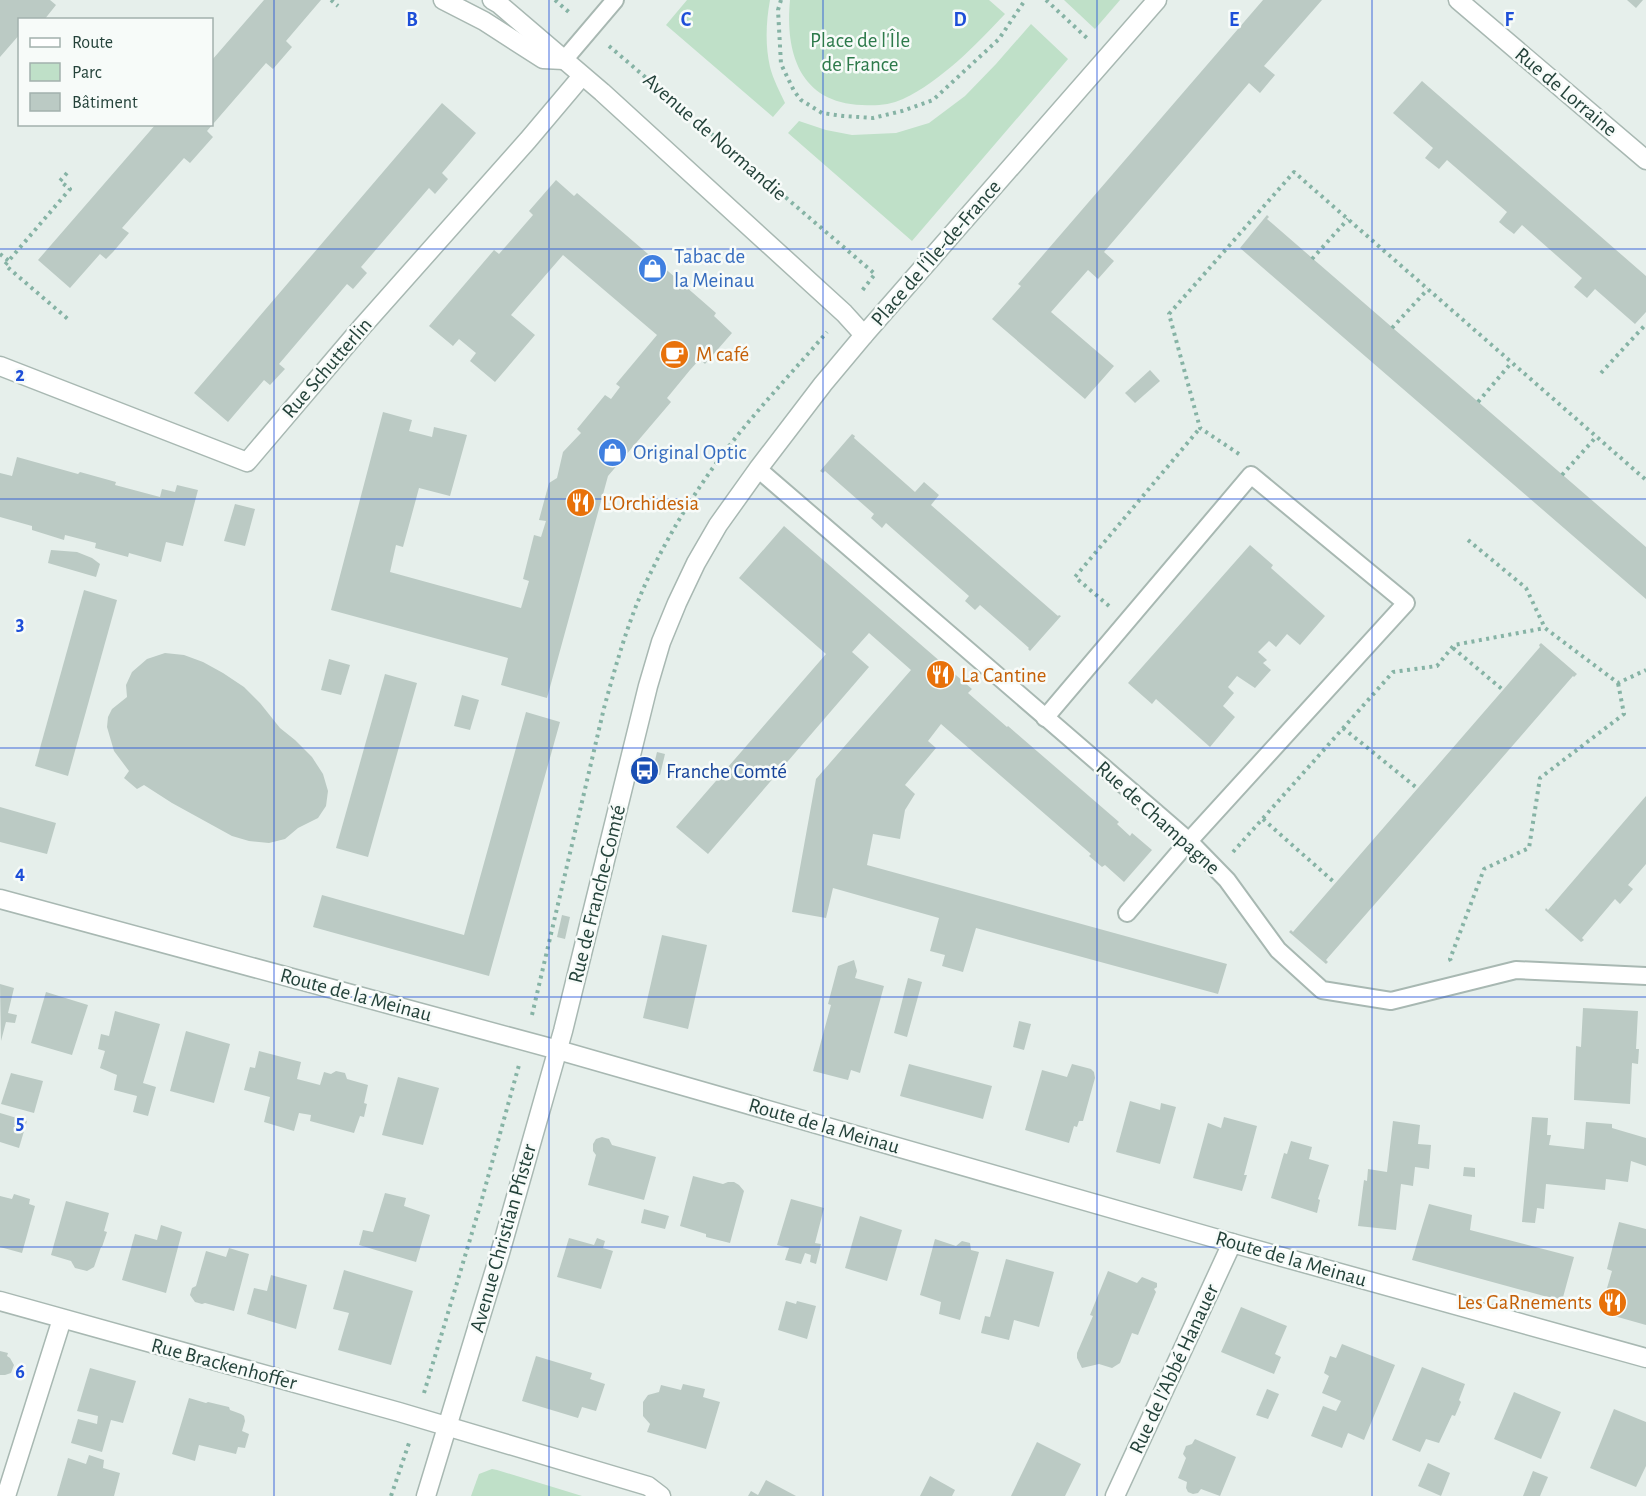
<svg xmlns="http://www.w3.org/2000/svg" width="1646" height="1496" viewBox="0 0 1646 1496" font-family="'Alegreya Sans',sans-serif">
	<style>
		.green { fill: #bfe0c8 }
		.building { fill: #bbcac4 }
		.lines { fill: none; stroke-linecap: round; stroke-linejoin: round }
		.service-casing { stroke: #a8b8b2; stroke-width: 20 }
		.minor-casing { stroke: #a8b8b2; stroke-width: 21 }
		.tertiary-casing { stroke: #a8b8b2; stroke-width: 21 }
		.path { stroke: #86b3a5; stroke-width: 4; stroke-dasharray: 3 4.5; stroke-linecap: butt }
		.service { stroke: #fff; stroke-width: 16 }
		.minor { stroke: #fff; stroke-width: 18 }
		.tertiary { stroke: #fff; stroke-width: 18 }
		.grid { fill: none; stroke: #1d4ed8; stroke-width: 1.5; stroke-opacity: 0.55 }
		.labels { text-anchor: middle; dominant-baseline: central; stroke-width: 5; stroke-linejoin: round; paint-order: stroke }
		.park-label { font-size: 21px; fill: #2d7a4b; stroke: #f7fbf9 }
		.street-label { font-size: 21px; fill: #24423a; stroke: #f7fbf9 }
		.shop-label { font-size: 21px; fill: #366cbe; stroke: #f7fbf9; text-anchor: start }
		.food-label { font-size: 21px; fill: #c56008; stroke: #f7fbf9; text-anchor: start }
		.transit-label { font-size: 21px; fill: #164399; stroke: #f7fbf9; text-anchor: start }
		.grid-label { font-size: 20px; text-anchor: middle; font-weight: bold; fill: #1d4ed8; stroke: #f7fbf9; stroke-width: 5; stroke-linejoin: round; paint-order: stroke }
	</style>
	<rect width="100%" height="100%" fill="#e6efeb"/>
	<g class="green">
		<path d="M687,0H770C766,22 765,45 770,67C773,79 780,92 785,103L773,117L666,25Z"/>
		<path d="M790,0H989L1005,14C976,45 941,81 903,99C890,105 876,106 862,105C800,103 785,53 790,0Z"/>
		<polygon points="1064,0 1120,0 1095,29"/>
		<polygon points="1031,24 1068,59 912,241 788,133 799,121 826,130 852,135 896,133 929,123 965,96 996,64"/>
		<polygon points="492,1469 497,1470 582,1496 471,1496 479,1474"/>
	</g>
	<g class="building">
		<polygon points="0,0 50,0 56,5 44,20 20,20 20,34 0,57"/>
		<polygon points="264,0 321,0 286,41 292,47 273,69 266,63 207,131 213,137 190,163 184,158 122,228 129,233 113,252 106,259 100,254 70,288 38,260 156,124 212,124 212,60"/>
		<polygon points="1263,0 1322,0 1264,66 1275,75 1260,93 1249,83 1104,252 1114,261 1098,279 1088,270 1051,312 1114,366 1085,399 992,319 1021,286 1018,284"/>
		<polygon points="1627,0 1643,0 1636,8"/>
		<polygon points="1422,81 1646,276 1646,312 1635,324 1595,289 1587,298 1574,287 1582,278 1522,225 1514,234 1506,228 1499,222 1507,212 1447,160 1439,169 1425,158 1433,148 1393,113"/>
		<polygon points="442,103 476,133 442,173 448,179 435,194 429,188 361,267 367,273 353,289 347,284 279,364 285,369 270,385 264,380 228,422 194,393"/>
		<polygon points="556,180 574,196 577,193 669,272 716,313 714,316 732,333 705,364 700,359 690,370 667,398 671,402 608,476 547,698 501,685 508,658 331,610 383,412 412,420 409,431 432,437 434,427 467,435 450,496 419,488 403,547 396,545 390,572 521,608 529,581 523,579 534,535 541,537 546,521 539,520 549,483 557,478 563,452 581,433 577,429 605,395 611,399 620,387 616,384 657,335 563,255 511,315 535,335 495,382 470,361 476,353 459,339 453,346 429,326 494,250 499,254 533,215 529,211"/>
		<polygon points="1267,215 1269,217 1267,219 1646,547 1646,599 1240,248"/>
		<polygon points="1150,370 1160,381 1135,403 1125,393"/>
		<polygon points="852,434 855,436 854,438 915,492 924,482 939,495 931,505 1058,616 1059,615 1061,616 1030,651 1028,649 1029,648 980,605 975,610 965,601 969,596 886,523 882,528 871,518 874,514 825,471 823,473 820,471"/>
		<polygon points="17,457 78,474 80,472 116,482 115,485 160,497 162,489 175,492 177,485 198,490 183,546 166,542 161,562 129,553 128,557 95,548 96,543 65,535 64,540 32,530 32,526 0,517 0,473 12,476"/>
		<polygon points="235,504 255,509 245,546 224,541"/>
		<polygon points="784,526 972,689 968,693 1007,727 1008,726 1119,822 1117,824 1130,836 1132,833 1152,850 1124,882 1105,865 1102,867 1089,856 1091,854 941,724 928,741 936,748 905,785 915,794 905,810 900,839 873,834 867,865 1227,964 1218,994 976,928 963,972 942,966 945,955 930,951 939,918 833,888 826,918 792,912 816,779 911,670 869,633 852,652 869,667 708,854 676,827 826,654 739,578"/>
		<polygon points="1250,545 1273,565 1271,568 1325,616 1300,645 1287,634 1276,647 1269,641 1258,652 1267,660 1263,663 1271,670 1255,688 1237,676 1228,687 1234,693 1223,706 1235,717 1210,747 1156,699 1152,704 1128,683"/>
		<polygon points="51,550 77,552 92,558 100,564 96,577 48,563"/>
		<polygon points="84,590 117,600 68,776 35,766"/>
		<polygon points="1541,643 1577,674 1574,677 1573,676 1409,865 1326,960 1328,962 1326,964 1289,932 1291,930 1293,932 1503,690 1540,647 1539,645"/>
		<polygon points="165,653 184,655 203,662 223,673 244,687 260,703 280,728 295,740 312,757 323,774 328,791 326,806 318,818 298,828 285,839 269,843 249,841 232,836 172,803 144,785 137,789 124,778 129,771 114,751 107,727 108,717 112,709 127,697 126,685 132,672 147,659"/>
		<polygon points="329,659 350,665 341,695 321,690"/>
		<polygon points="385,674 417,683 368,857 336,848"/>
		<polygon points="462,695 479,700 470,730 454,726"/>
		<polygon points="526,712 560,722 489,976 313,927 322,895 464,935"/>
		<polygon points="657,752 665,754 660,775 652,773"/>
		<polygon points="1646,796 1646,864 1628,885 1633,889 1627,896 1620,904 1615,899 1582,938 1584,940 1581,942 1545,910 1546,908 1548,910"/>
		<polygon points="0,807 56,823 47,854 0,842"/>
		<polygon points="562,915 570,917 565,939 557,937"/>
		<polygon points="662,935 707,945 688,1029 643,1018"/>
		<polygon points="854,960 857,971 855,978 884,986 860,1073 851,1070 848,1080 813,1071 831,1005 828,1004 838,966"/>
		<polygon points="908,978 922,982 907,1037 894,1033"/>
		<polygon points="0,984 14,988 8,1013 17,1015 15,1023 6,1022 1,1041"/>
		<polygon points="46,992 88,1005 72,1055 31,1043"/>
		<polygon points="1583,1008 1638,1011 1636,1049 1639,1049 1638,1064 1632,1063 1630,1104 1574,1100 1576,1046 1581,1047"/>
		<polygon points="115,1011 160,1024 143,1083 156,1087 148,1116 133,1112 137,1096 114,1090 117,1075 100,1068 105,1051 98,1049 101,1034 109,1036"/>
		<polygon points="1019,1021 1031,1024 1024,1050 1013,1047"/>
		<polygon points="186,1031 230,1044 214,1103 170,1091"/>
		<polygon points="259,1051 301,1062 297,1079 320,1085 324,1072 331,1074 336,1071 345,1073 347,1079 368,1085 364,1103 367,1104 364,1117 360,1116 354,1133 310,1121 311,1115 299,1113 294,1131 264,1122 270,1097 244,1090 250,1067 255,1068"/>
		<polygon points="909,1064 992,1086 983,1119 900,1096"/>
		<polygon points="1072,1064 1091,1069 1094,1072 1095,1078 1083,1121 1079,1121 1077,1127 1074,1126 1069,1143 1025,1130 1042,1070 1067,1077"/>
		<polygon points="11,1073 43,1081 34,1113 1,1104"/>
		<polygon points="398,1077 439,1088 423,1145 382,1135"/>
		<polygon points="1130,1101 1160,1110 1161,1103 1176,1107 1160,1164 1116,1152"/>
		<polygon points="0,1113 27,1121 19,1148 0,1142"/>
		<polygon points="1224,1117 1257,1126 1244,1175 1247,1175 1242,1191 1193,1178 1208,1123 1221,1128"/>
		<polygon points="1532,1117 1548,1118 1547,1135 1551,1135 1549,1145 1584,1149 1586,1122 1612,1124 1612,1128 1646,1138 1646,1166 1631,1161 1628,1182 1606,1179 1605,1190 1546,1184 1544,1209 1537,1208 1535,1223 1522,1222"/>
		<polygon points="1393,1121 1420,1125 1418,1144 1431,1145 1429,1169 1415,1167 1413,1186 1401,1184 1396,1230 1358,1226 1364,1180 1367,1181 1368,1169 1387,1172"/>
		<polygon points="602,1137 609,1139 612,1145 656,1157 644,1200 588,1185 596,1155 593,1151 593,1144 596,1139"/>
		<polygon points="1291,1141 1312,1147 1309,1159 1329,1165 1318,1199 1320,1200 1317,1213 1271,1198 1284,1153 1287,1154"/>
		<polygon points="1464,1167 1475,1168 1475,1177 1463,1176"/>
		<polygon points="693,1176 723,1184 728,1182 734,1182 739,1185 744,1191 730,1243 706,1237 706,1234 680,1226"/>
		<polygon points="385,1193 406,1198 404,1206 430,1215 416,1262 359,1245 363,1230 373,1232"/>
		<polygon points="14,1194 30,1199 29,1204 35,1206 22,1253 0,1247 0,1196 12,1199"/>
		<polygon points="791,1199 824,1208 815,1243 821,1244 816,1264 810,1262 811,1255 805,1253 801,1264 785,1260 789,1248 777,1245"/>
		<polygon points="66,1201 109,1213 104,1231 107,1232 102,1247 101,1247 94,1267 87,1271 75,1268 71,1261 51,1255"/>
		<polygon points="1429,1204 1472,1215 1470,1230 1574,1257 1562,1301 1412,1260"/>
		<polygon points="644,1209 669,1216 665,1229 641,1223"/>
		<polygon points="860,1216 902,1230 887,1281 845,1268"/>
		<polygon points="1619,1222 1646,1229 1646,1325 1600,1312 1612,1271 1607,1269"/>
		<polygon points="161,1225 182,1232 166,1293 122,1280 135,1234 157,1240"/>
		<polygon points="569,1238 594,1245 597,1238 605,1241 603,1248 613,1251 601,1289 557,1277"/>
		<polygon points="935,1239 956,1246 962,1241 970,1243 971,1250 979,1252 960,1320 939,1314 941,1302 920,1295"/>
		<polygon points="229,1248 249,1254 234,1311 205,1303 202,1304 195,1302 190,1295 192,1288 196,1286 206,1251 226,1257"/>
		<polygon points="1006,1259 1054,1272 1039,1327 1014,1320 1009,1340 981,1333 985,1316 990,1317"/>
		<polygon points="344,1270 413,1291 391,1365 338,1350 349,1313 333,1309"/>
		<polygon points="1108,1271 1137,1283 1142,1277 1157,1283 1157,1287 1154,1289 1156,1292 1138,1335 1132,1333 1120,1363 1112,1368 1099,1364 1082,1368 1077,1358 1077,1353 1093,1316 1090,1315"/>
		<polygon points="271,1275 307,1285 296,1329 247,1314 254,1288 267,1291"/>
		<polygon points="786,1301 796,1304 797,1301 816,1306 807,1339 778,1330"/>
		<polygon points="1241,1307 1287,1326 1275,1354 1281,1357 1274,1374 1221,1352"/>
		<polygon points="1342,1344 1395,1365 1364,1440 1348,1433 1342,1448 1311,1436 1323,1406 1336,1411 1341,1401 1322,1393 1329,1376 1324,1373 1330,1356 1336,1358"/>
		<polygon points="0,1351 8,1353 7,1356 10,1358 14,1365 11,1373 5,1375 0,1375"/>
		<polygon points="536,1356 592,1373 590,1379 605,1384 596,1411 582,1407 578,1418 522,1401"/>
		<polygon points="1422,1367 1465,1384 1459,1400 1461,1402 1455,1416 1452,1415 1439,1443 1426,1439 1420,1452 1392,1440"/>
		<polygon points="90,1368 136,1381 123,1423 111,1420 102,1452 71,1443 78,1419 97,1424 98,1416 77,1411"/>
		<polygon points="683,1384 705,1389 703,1397 720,1402 706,1449 647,1432 650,1424 643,1416 643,1402 648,1395 659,1392 661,1385 681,1390"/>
		<polygon points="1267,1389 1279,1394 1268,1419 1256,1415"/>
		<polygon points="1514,1392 1561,1412 1541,1459 1494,1439"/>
		<polygon points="189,1398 206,1403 208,1402 229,1407 230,1410 241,1414 244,1416 245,1421 242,1431 249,1434 245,1448 238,1447 236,1454 199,1445 195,1461 172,1454"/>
		<polygon points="1614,1409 1646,1422 1646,1466 1636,1487 1590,1468"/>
		<polygon points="1195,1439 1236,1457 1220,1496 1201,1489 1198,1493 1193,1494 1188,1492 1186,1488 1187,1482 1178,1478 1186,1458 1183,1454 1186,1446 1192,1444"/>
		<polygon points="1037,1442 1081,1464 1065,1496 1011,1496"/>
		<polygon points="89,1455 104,1460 103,1468 120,1473 114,1496 57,1496 68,1458 86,1464"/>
		<polygon points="1428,1463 1450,1473 1441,1496 1418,1486"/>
		<polygon points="1533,1471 1548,1477 1540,1496 1523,1496"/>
		<polygon points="930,1476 955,1490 952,1496 920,1496"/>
		<polygon points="766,1480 796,1496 748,1496 751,1491 758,1495"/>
	</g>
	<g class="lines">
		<defs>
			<g id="service">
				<polyline points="564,60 615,0"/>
				<polyline points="758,469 1189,841 1227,880 1278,950 1322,990 1391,1001 1516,970 1646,976"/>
				<polyline points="1045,718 1251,475 1406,603 1189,841 1127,913"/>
			</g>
			<g id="minor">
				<polyline points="443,0 484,21 543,59 564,60"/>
				<polyline points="492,0 499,4 602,92 844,313 864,335"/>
				<polyline points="1458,0 1646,160"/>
				<polyline points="0,366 247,462 361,328 528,140 582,76"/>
				<polyline points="0,1301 399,1412 648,1486 661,1496"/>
				<polyline points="6,1496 62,1319"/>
				<polyline points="426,1496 500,1253 563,1031 648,686 661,642 677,603 696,563 718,525 758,469 823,384 864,335 1157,0"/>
				<polyline points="1115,1496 1232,1243"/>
			</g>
			<polyline id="tertiary" points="0,899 558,1050 1232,1243 1646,1358"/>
		</defs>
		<use href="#service" class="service-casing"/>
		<use href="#minor" class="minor-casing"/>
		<use href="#tertiary" class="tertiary-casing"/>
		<g class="path">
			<polyline points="331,0 338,6"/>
			<polyline points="555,0 571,14"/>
			<polyline points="781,0 778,10 781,64 794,91 801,100 822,113 843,116 873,118 902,111 933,100 999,39 1025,0"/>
			<polyline points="1046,0 1089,40"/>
			<polyline points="609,46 875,274 861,292"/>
			<polyline points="67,173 60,181 70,189 5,265 69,320"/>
			<polyline points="0,254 9,261"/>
			<polyline points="1312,259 1348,219"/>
			<polyline points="1392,328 1428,289"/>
			<polyline points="1601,373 1646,324"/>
			<polyline points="1478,402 1512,362"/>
			<polyline points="1239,454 1200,428 1169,314 1294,172 1646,480"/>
			<polyline points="1562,475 1596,437"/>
			<polyline points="1468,540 1526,588 1545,628 1618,683 1646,670"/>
			<polyline points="1109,606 1075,577 1200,428"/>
			<polyline points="1453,648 1503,690"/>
			<polyline points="1343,728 1417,788"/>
			<polyline points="1263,819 1335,883"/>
			<polyline points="1233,852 1393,672 1437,666 1454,645 1545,628"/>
			<polyline points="1451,961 1450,959 1484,869 1529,848 1540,778 1624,714 1618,683"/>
			<path d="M532,1015L604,708C617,661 630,614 652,570C675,523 704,477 737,436C766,400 797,367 827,332"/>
			<polyline points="424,1393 480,1206 519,1065"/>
			<polyline points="391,1496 409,1443"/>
		</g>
		<use href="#service" class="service"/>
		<use href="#minor" class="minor"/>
		<use href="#tertiary" class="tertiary"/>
	</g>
	<path class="grid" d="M274,0V1496M549,0V1496M823,0V1496M1097,0V1496M1372,0V1496M0,249H1646M0,499H1646M0,748H1646M0,997H1646M0,1247H1646"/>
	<defs>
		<symbol id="shop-disc" viewBox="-11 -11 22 22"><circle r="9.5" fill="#3f7fe0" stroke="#f7fbf9"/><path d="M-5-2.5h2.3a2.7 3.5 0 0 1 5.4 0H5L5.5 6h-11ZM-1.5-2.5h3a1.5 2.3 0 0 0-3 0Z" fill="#fff"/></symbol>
		<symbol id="cafe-disc" viewBox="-11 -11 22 22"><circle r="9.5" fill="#e8710a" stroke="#f7fbf9"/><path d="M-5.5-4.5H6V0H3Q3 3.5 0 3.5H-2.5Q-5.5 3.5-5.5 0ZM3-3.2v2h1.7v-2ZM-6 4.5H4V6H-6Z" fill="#fff"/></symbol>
		<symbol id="restaurant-disc" viewBox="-11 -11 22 22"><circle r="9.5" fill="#e8710a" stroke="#f7fbf9"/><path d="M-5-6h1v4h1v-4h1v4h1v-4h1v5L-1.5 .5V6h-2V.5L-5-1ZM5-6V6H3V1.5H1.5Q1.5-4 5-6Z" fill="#fff"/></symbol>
		<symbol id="bus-disc" viewBox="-11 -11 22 22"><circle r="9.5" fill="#1a4fb4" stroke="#f7fbf9"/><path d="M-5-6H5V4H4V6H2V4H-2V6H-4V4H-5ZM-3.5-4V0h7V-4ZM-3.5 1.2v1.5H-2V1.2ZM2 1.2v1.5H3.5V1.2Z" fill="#fff"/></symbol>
	</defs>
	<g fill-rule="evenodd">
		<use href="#shop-disc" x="636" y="252" width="33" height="33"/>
		<use href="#cafe-disc" x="658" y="338" width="33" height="33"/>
		<use href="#shop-disc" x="596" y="436" width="33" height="33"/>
		<use href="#restaurant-disc" x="564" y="486" width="33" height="33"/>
		<use href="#restaurant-disc" x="924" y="658" width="33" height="33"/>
		<use href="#bus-disc" x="628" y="754" width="33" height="33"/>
		<use href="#restaurant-disc" x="1596" y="1286" width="33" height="33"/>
	</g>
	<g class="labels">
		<g class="park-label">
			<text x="860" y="40">Place de l'Île<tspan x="860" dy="24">de France</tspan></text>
		</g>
		<g class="street-label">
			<text transform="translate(1566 92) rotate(40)">Rue de Lorraine</text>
			<text transform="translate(715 137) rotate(41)">Avenue de Normandie</text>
			<text transform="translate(936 253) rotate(-49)">Place de l'Île-de-France</text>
			<text transform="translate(327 368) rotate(-49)">Rue Schutterlin</text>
			<text transform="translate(1158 818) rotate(42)">Rue de Champagne</text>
			<text transform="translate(597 894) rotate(-76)">Rue de Franche-Comté</text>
			<text transform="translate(356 995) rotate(15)">Route de la Meinau</text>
			<text transform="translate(824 1126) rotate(16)">Route de la Meinau</text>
			<text transform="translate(503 1238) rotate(-74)">Avenue Christian Pfister</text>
			<text transform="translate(1291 1259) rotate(16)">Route de la Meinau</text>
			<text transform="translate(224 1364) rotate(15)">Rue Brackenhoffer</text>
			<text transform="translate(1174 1369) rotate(-65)">Rue de l'Abbé Hanauer</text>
		</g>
		<g class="shop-label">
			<text x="674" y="256">Tabac de<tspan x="674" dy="24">la Meinau</tspan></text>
			<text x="633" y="452">Original Optic</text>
		</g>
		<g class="food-label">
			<text x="696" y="354">M café</text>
			<text x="602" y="503">L'Orchidesia</text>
			<text x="961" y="675">La Cantine</text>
			<text x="1592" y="1302" text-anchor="end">Les GaRnements</text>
		</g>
		<g class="transit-label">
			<text x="666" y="771">Franche Comté</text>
		</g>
	</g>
	<g class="grid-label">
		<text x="412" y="26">B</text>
		<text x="686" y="26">C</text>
		<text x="960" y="26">D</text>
		<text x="1234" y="26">E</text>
		<text x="1509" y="26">F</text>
		<text x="20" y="381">2</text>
		<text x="20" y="630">3</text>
		<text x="20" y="879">4</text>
		<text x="20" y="1129">5</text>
		<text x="20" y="1378">6</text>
	</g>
	<rect x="18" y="18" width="195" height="108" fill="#f7fbf9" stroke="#a3b1ad" stroke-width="1.5"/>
	<rect x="30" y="38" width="30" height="9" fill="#ffffff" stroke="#a3b1ad" stroke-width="1.5"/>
	<text x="72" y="48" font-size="18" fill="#24423a">Route</text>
	<rect x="30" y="63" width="30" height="18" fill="#bfe0c8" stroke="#a3b1ad" stroke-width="1.5"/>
	<text x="72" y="78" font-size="18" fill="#24423a">Parc</text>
	<rect x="30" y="93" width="30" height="18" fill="#bbcac4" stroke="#a3b1ad" stroke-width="1.5"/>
	<text x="72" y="108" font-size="18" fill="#24423a">Bâtiment</text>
</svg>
